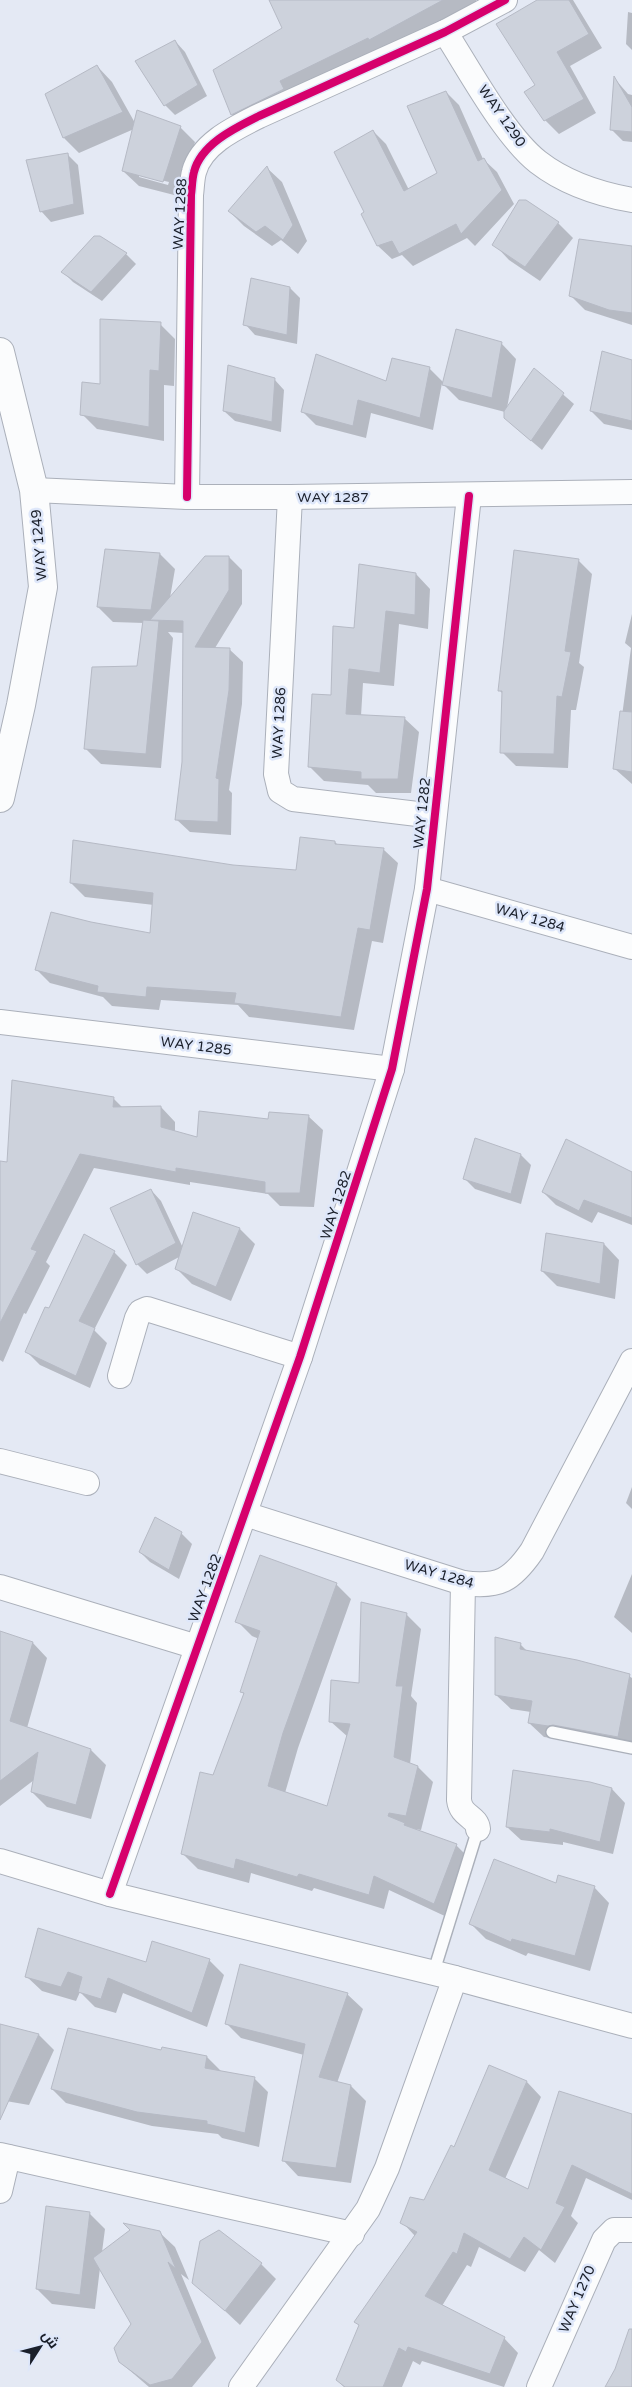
<svg xmlns="http://www.w3.org/2000/svg" width="632" height="2387" viewBox="0 0 632 2387" font-family="'Varela Round',Cairo,sans-serif">
	<style>
		.shadow { fill: #0003; fill-rule: evenodd }
		.building { fill: #cdd2dc; stroke: #b6bac5 }
		.lines { fill: none; stroke-linecap: round; stroke-linejoin: round }
		.lane-casing { stroke: #abb0ba; stroke-width: 14 }
		.street-casing { stroke: #abb0ba; stroke-width: 26 }
		.secondary-casing { stroke: #abb0ba; stroke-width: 30 }
		.lane { stroke: #fbfcfd; stroke-width: 11 }
		.street { stroke: #fbfcfd; stroke-width: 24 }
		.secondary { stroke: #fbfcfd; stroke-width: 28 }
		.cycleway-casing { stroke: #dee7fa; stroke-width: 11 }
		.cycleway { stroke: #d6006c; stroke-width: 8 }
		.labels { text-anchor: middle; dominant-baseline: central; stroke-width: 5; stroke-linejoin: round; paint-order: stroke }
		.street-label { font-size: 14px; fill: #1a1f2a; stroke: #dee7fa }
	</style>
	<rect width="100%" height="100%" fill="#e4e9f4"/>
	<g class="shadow">
		<polygon points="270,0 476,0 481,14 247,130 232,114 284,29"/>
		<polygon points="540,0 573,0 602,48 570,66 596,113 559,134 545,120 536,86"/>
		<polygon points="628,12 632,13 632,50 626,44"/>
		<polygon points="175,41 185,52 207,96 175,115 165,105"/>
		<path d="M97,66L112,82L135,123L180,127L195,142L178,196L139,186L123,171L134,129L79,153L64,138L46,94ZM139,175L169,182L168,185L139,177Z"/>
		<polygon points="615,79 628,94 632,95 632,142 623,141 611,129"/>
		<polygon points="446,92 459,105 483,159 497,172 514,204 475,246 467,238 413,266 402,255 392,259 378,246 362,215 366,213 373,131 386,144 409,190 439,174"/>
		<polygon points="67,154 78,165 84,214 51,222 41,211"/>
		<polygon points="267,168 282,182 307,241 298,254 281,240 272,246 244,226 229,211"/>
		<polygon points="526,201 558,223 573,238 540,281 509,260 494,244"/>
		<polygon points="632,249 632,325 585,310 570,295"/>
		<polygon points="126,254 136,264 102,301 73,282 63,272"/>
		<polygon points="290,288 300,298 297,344 255,335 245,324"/>
		<polygon points="160,324 175,339 174,386 164,385 164,441 97,429 82,414 101,386"/>
		<polygon points="501,343 516,359 507,408 534,369 574,404 542,450 516,428 505,412 459,400 442,383 433,430 371,413 366,438 316,425 303,412 429,368 444,383"/>
		<polygon points="632,361 632,430 604,424 591,411"/>
		<polygon points="274,379 284,390 281,432 235,421 224,411"/>
		<polygon points="160,554 175,569 170,598 229,557 242,570 242,604 215,648 229,649 243,662 242,704 229,790 232,793 231,835 190,832 176,819 183,762 184,633 168,632 173,638 161,768 101,764 86,749 139,667 144,623 113,622 98,607"/>
		<polygon points="578,560 592,574 579,663 584,667 576,710 571,710 568,768 516,766 502,752 503,694 499,690"/>
		<polygon points="416,574 430,589 428,629 399,624 394,686 363,683 361,716 404,718 419,732 411,793 376,793 368,785 324,781 310,767 355,629"/>
		<polygon points="632,614 632,784 615,769 631,648 625,643"/>
		<polygon points="335,842 338,845 384,850 398,863 383,943 372,941 354,1030 249,1017 238,1005 161,1000 159,1010 112,1006 103,997 50,983 36,969 90,923 151,934 154,905 85,897 71,883 232,866 297,871"/>
		<polygon points="113,1098 123,1108 161,1107 175,1122 175,1132 198,1139 269,1120 308,1116 323,1130 314,1207 280,1206 268,1194 190,1182 190,1185 94,1168 46,1262 50,1266 26,1314 24,1313 3,1362 0,1360 0,1162 8,1164"/>
		<polygon points="567,1140 632,1173 632,1225 598,1212 592,1223 556,1205 543,1192"/>
		<polygon points="521,1155 531,1165 521,1204 475,1189 465,1179"/>
		<polygon points="151,1190 161,1201 183,1248 194,1214 240,1229 255,1244 231,1301 192,1284 177,1269 181,1256 147,1274 137,1264"/>
		<polygon points="604,1244 619,1260 615,1299 557,1286 542,1271"/>
		<polygon points="114,1252 127,1265 94,1330 107,1343 90,1388 40,1365 27,1352 49,1310"/>
		<polygon points="632,1487 632,1509 626,1503"/>
		<polygon points="181,1533 192,1544 179,1579 150,1562 140,1552"/>
		<polygon points="632,1574 632,1633 614,1617"/>
		<polygon points="336,1584 351,1599 298,1748 285,1793 328,1808 348,1737 330,1721 360,1684 406,1614 421,1629 411,1696 417,1703 410,1764 418,1767 433,1782 421,1830 415,1829 456,1845 471,1860 449,1918 389,1890 384,1909 314,1888 312,1891 251,1873 249,1883 198,1869 183,1854 244,1694 241,1691 259,1639 252,1636 237,1621"/>
		<polygon points="0,1632 33,1643 47,1658 27,1728 91,1750 106,1765 91,1819 47,1807 32,1792 34,1780 0,1806"/>
		<polygon points="520,1644 528,1652 629,1676 632,1678 632,1749 544,1737 529,1723 531,1712 511,1709 496,1695"/>
		<polygon points="590,1783 612,1789 625,1803 613,1854 563,1842 563,1845 521,1840 507,1827"/>
		<polygon points="557,1885 594,1887 609,1903 590,1971 528,1953 526,1956 486,1939 471,1924"/>
		<polygon points="209,1960 224,1975 207,2027 123,1993 116,2013 95,2007 80,1992 76,2001 42,1991 26,1976 147,1964"/>
		<polygon points="347,1994 363,2009 337,2083 351,2086 366,2101 351,2183 298,2176 283,2160 304,2055 241,2038 226,2023"/>
		<polygon points="0,2026 39,2035 54,2050 29,2105 0,2100"/>
		<polygon points="162,2052 207,2057 221,2071 254,2078 268,2092 259,2147 222,2138 218,2134 152,2126 66,2103 52,2089"/>
		<polygon points="490,2067 527,2082 541,2097 505,2179 529,2191 632,2114 632,2200 586,2178 571,2216 578,2223 555,2263 539,2250 525,2272 479,2247 471,2267 467,2265 442,2306 504,2338 518,2353 504,2387 422,2361 420,2365 413,2361 402,2387 344,2387 337,2380 360,2326 356,2322 415,2236 402,2222 424,2201 455,2149"/>
		<polygon points="89,2213 105,2229 102,2252 159,2232 175,2247 189,2280 181,2274 216,2358 192,2387 149,2387 120,2362 133,2324 100,2268 95,2309 52,2304 37,2289"/>
		<polygon points="261,2264 276,2279 240,2325 194,2282"/>
	</g>
	<g class="building">
		<polygon points="269,0 443,0 369,40 368,38 280,81 284,89 231,115 213,70 282,28"/>
		<polygon points="537,0 569,0 589,34 557,52 584,99 544,121 524,92 535,85 496,24"/>
		<polygon points="175,40 198,85 164,106 135,61"/>
		<polygon points="97,65 123,112 63,138 45,94"/>
		<polygon points="614,76 632,107 632,132 610,130"/>
		<polygon points="446,91 478,161 484,158 502,190 461,234 456,224 399,254 392,241 377,246 361,214 364,212 334,152 373,130 404,191 437,173 407,106"/>
		<polygon points="137,110 181,126 163,182 122,171"/>
		<polygon points="68,153 74,204 40,212 26,160"/>
		<polygon points="267,166 293,225 283,240 265,226 256,232 228,211"/>
		<polygon points="519,200 526,200 559,222 525,267 492,245"/>
		<polygon points="94,236 100,236 127,253 91,292 61,272"/>
		<polygon points="579,239 632,246 632,313 609,310 569,296"/>
		<polygon points="251,278 290,287 287,335 243,325"/>
		<polygon points="100,319 161,322 159,371 150,370 149,427 80,415 82,382 100,384"/>
		<polygon points="456,329 502,342 492,398 442,385"/>
		<polygon points="602,351 632,360 632,421 590,411"/>
		<polygon points="316,354 386,381 392,358 430,367 420,418 358,400 353,426 301,412"/>
		<polygon points="228,365 275,378 272,422 223,411"/>
		<polygon points="534,368 564,393 531,441 504,418 504,411"/>
		<polygon points="105,549 160,553 151,610 97,607"/>
		<polygon points="514,550 579,559 565,651 571,652 562,697 557,696 554,754 500,753 502,691 498,691"/>
		<polygon points="205,556 229,556 229,590 195,647 230,648 229,690 216,778 219,779 218,822 175,820 182,762 183,621 150,620"/>
		<polygon points="359,564 416,573 415,615 386,611 380,673 349,669 346,714 405,717 398,779 361,779 361,772 308,767 312,694 331,695 333,626 354,628"/>
		<polygon points="143,620 159,621 146,754 84,749 92,667 137,666"/>
		<polygon points="620,711 632,712 632,772 613,769"/>
		<polygon points="300,837 335,841 335,844 384,848 370,930 358,928 341,1017 234,1003 236,993 147,987 146,997 97,992 98,986 35,970 51,912 91,922 150,933 153,893 70,883 73,840 233,865 296,870"/>
		<polygon points="12,1080 114,1097 113,1107 161,1106 161,1127 197,1137 199,1111 268,1119 269,1112 309,1115 300,1193 265,1193 265,1182 176,1168 176,1172 80,1154 31,1249 37,1251 0,1323 0,1161 7,1162"/>
		<polygon points="475,1138 521,1154 511,1194 463,1179"/>
		<polygon points="566,1139 632,1172 632,1218 584,1200 579,1211 542,1192"/>
		<polygon points="151,1189 176,1243 136,1265 110,1208"/>
		<polygon points="193,1212 240,1228 216,1287 175,1269"/>
		<polygon points="546,1233 604,1243 600,1284 541,1271"/>
		<polygon points="84,1234 115,1251 79,1321 95,1328 76,1376 25,1352 45,1307 49,1308"/>
		<polygon points="155,1517 182,1532 169,1570 139,1552"/>
		<polygon points="260,1555 337,1583 283,1733 268,1786 327,1806 350,1724 329,1722 331,1680 359,1683 361,1602 407,1613 396,1686 403,1686 394,1757 418,1766 406,1816 389,1813 388,1816 405,1823 404,1825 457,1844 434,1904 374,1876 369,1895 299,1874 297,1877 236,1859 234,1869 181,1854 200,1772 213,1775 244,1693 240,1692 260,1631 235,1622"/>
		<polygon points="0,1631 33,1642 10,1721 91,1749 76,1805 31,1792 38,1752 0,1781"/>
		<polygon points="495,1637 521,1643 520,1649 577,1660 630,1674 618,1737 553,1725 548,1726 528,1723 532,1701 495,1695"/>
		<polygon points="513,1770 590,1782 612,1788 600,1842 550,1829 550,1832 506,1827"/>
		<polygon points="494,1859 556,1883 558,1875 595,1886 575,1956 512,1939 511,1942 469,1924"/>
		<polygon points="38,1928 146,1962 152,1941 210,1959 192,2013 108,1978 101,1999 78,1992 82,1977 68,1972 61,1987 25,1977"/>
		<polygon points="240,1964 348,1993 319,2077 351,2085 336,2168 282,2161 305,2044 225,2024"/>
		<polygon points="0,2024 39,2034 0,2120"/>
		<polygon points="68,2028 161,2050 162,2047 207,2056 205,2068 255,2077 245,2133 207,2124 207,2121 137,2112 51,2089"/>
		<polygon points="489,2065 527,2081 489,2170 528,2189 559,2091 632,2114 632,2194 572,2165 556,2203 565,2207 541,2250 524,2237 510,2259 464,2233 457,2254 453,2252 425,2296 505,2337 490,2374 408,2347 406,2352 399,2348 383,2387 345,2387 336,2380 359,2325 354,2322 417,2232 400,2223 410,2197 424,2200 451,2145 454,2147"/>
		<polygon points="46,2206 90,2212 80,2295 36,2289"/>
		<polygon points="123,2223 160,2231 176,2269 168,2262 202,2342 172,2379 150,2385 119,2362 114,2348 131,2324 93,2258 130,2230"/>
		<polygon points="219,2230 262,2263 225,2311 192,2283 200,2241"/>
		<polygon points="629,2329 632,2329 632,2387 605,2387 615,2369"/>
	</g>
	<g class="lines">
		<defs>
			<g id="lane">
				<polyline points="552,1732 632,1748"/>
				<polyline points="433,1974 478,1829"/>
			</g>
			<g id="street">
				<path d="M445,32C469,69 504,135 538,162C565,183 598,194 632,200"/>
				<polyline points="34,490 187,497 290,497 632,492"/>
				<path d="M187,497L191,195C192,188 192,179 194,172C201,144 235,128 259,116L445,32L505,0"/>
				<polyline points="290,497 276,774 280,791 293,799 434,816"/>
				<polyline points="427,889 632,947"/>
				<polyline points="0,1022 392,1069"/>
				<polyline points="120,1376 137,1318 140,1312 147,1309 300,1357"/>
				<polyline points="0,1461 87,1483"/>
				<path d="M245,1514L463,1583C499,1588 512,1580 532,1551L632,1361"/>
				<path d="M463,1583L459,1800C461,1817 477,1816 478,1829"/>
				<polyline points="0,1587 197,1647"/>
				<polyline points="0,1861 110,1894 455,1978 632,2026"/>
				<polyline points="110,1894 300,1357 392,1069 427,889 469,496"/>
				<polyline points="0,2155 352,2234"/>
				<polyline points="0,2191 8,2157"/>
				<polyline points="241,2387 368,2209 387,2168 455,1978"/>
				<polyline points="539,2387 604,2240 614,2230 632,2230"/>
			</g>
			<polyline id="secondary" points="0,352 34,490 43,587 21,705 0,798"/>
		</defs>
		<use href="#lane" class="lane-casing"/>
		<use href="#street" class="street-casing"/>
		<use href="#secondary" class="secondary-casing"/>
		<use href="#lane" class="lane"/>
		<use href="#street" class="street"/>
		<use href="#secondary" class="secondary"/>
		<defs>
			<g id="cycleway">
				<path d="M187,497L191,195C192,188 192,179 194,172C201,144 235,128 259,116L445,32L505,0"/>
				<polyline points="110,1894 300,1357 392,1069 427,889 469,496"/>
			</g>
		</defs>
		<use href="#cycleway" class="cycleway-casing"/>
		<use href="#cycleway" class="cycleway"/>
	</g>
	<g class="labels">
		<g class="street-label">
			<text transform="translate(502 116) rotate(55)">WAY 1290</text>
			<text transform="translate(180 214) rotate(-87)">WAY 1288</text>
			<text x="333" y="497">WAY 1287</text>
			<text transform="translate(39 545) rotate(-95)">WAY 1249</text>
			<text transform="translate(279 723) rotate(-87)">WAY 1286</text>
			<text transform="translate(422 813) rotate(-84)">WAY 1282</text>
			<text transform="translate(530 918) rotate(16)">WAY 1284</text>
			<text transform="translate(196 1046) rotate(7)">WAY 1285</text>
			<text transform="translate(336 1205) rotate(-72)">WAY 1282</text>
			<text transform="translate(439 1574) rotate(16)">WAY 1284</text>
			<text transform="translate(205 1588) rotate(-70)">WAY 1282</text>
			<text transform="translate(577 2299) rotate(-67)">WAY 1270</text>
		</g>
	</g>
	<g transform="translate(40 2347) rotate(54)" stroke="#dee7fa" stroke-width="4" paint-order="stroke">
	<path d="M0-4L9 19L0 12L-9 19Z" fill="#1a1f2a"/>
	<text y="-8" font-size="14" font-weight="bold" text-anchor="middle" fill="#1a1f2a">ش</text>
	</g>
</svg>
